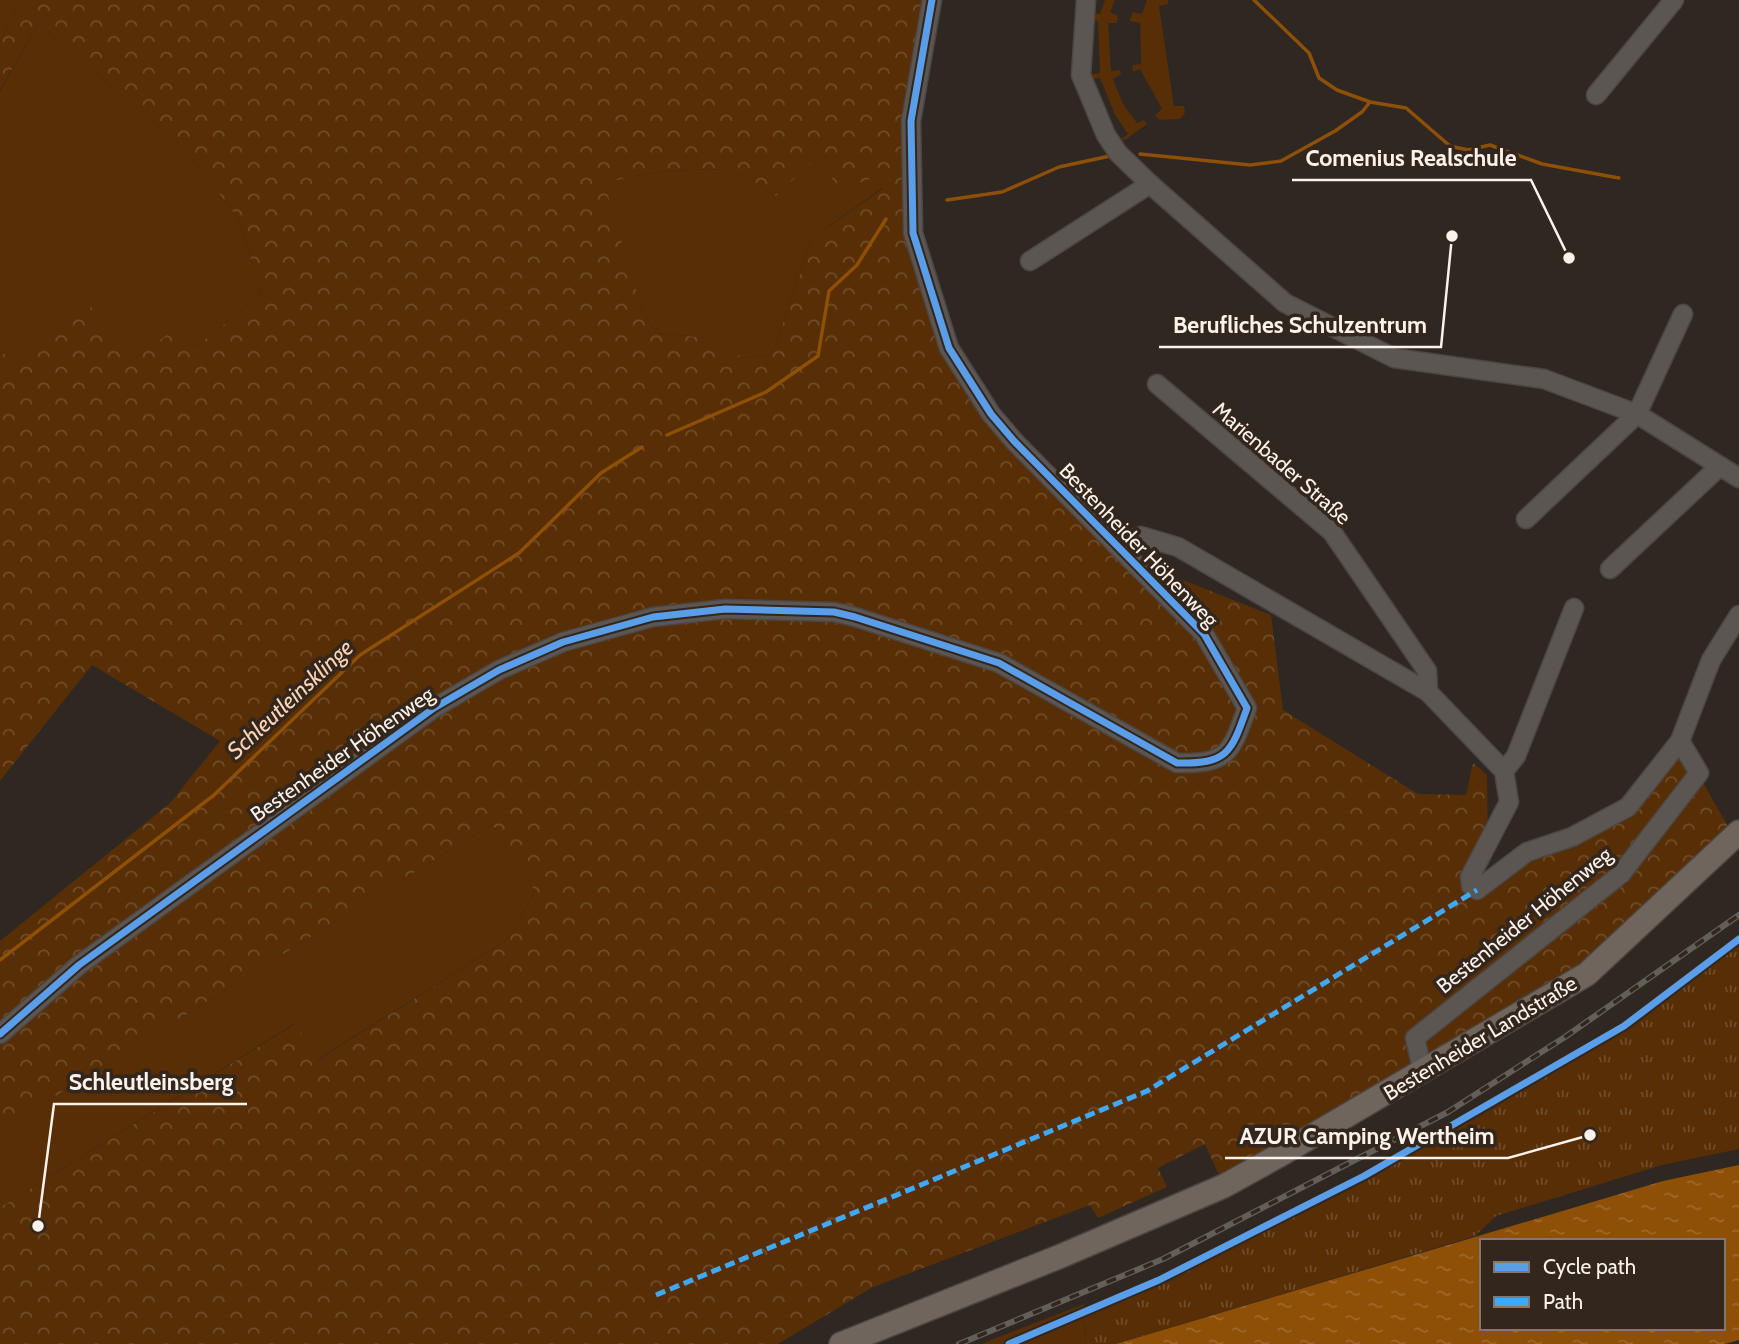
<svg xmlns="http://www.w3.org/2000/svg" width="1739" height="1344" viewBox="0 0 1739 1344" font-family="Cabin,sans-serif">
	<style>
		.grass { fill: #572e05 }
		.forest { fill: url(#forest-crowns); fill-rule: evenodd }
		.park { fill: url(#park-tufts) }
		.water { fill: url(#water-ripples); fill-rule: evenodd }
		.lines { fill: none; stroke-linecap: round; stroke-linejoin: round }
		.stream { stroke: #8e4f07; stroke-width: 3.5 }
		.minor-casing { stroke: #4c4541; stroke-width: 21 }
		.major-casing { stroke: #4c4541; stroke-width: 26 }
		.minor { stroke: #5c5652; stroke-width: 18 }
		.major { stroke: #6f655d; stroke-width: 23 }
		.rail-casing { stroke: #645e59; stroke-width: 6 }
		.rail { stroke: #33261d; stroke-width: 3.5; stroke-dasharray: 10; stroke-linecap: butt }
		.quiet { stroke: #3fa9f5; stroke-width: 5; stroke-dasharray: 10 5; stroke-linecap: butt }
		.cycleway-casing { stroke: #33261d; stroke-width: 11 }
		.cycleway { stroke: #5a9eea; stroke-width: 7 }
		.labels { text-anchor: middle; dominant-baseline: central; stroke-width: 7; stroke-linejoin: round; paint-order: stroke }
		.street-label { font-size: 21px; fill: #faf2eb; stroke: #33261d }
		.water-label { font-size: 23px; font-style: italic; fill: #fcd4b6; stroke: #33261d }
		.leader { fill: none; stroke: #faf2eb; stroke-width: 2.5 }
		.callout-dot { fill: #faf2eb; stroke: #33261d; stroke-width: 2.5 }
		.callout-label { font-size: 23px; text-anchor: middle; font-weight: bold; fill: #faf2eb; stroke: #33261d; stroke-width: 7; stroke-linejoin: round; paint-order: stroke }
	</style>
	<defs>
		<pattern id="forest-crowns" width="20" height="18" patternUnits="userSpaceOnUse" patternTransform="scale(1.75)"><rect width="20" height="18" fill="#572e05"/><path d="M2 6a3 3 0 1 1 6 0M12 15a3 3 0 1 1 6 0" fill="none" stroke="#704d2a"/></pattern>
		<pattern id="park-tufts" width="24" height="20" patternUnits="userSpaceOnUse" patternTransform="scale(1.75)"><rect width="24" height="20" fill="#572e05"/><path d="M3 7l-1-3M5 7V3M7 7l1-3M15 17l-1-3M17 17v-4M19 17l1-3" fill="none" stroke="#704d2a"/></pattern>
		<pattern id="water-ripples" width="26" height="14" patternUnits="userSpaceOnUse" patternTransform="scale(1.75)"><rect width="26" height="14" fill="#8e4f07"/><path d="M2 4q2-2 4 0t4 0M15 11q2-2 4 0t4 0" fill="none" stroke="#9f692b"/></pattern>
	</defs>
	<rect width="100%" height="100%" fill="#2e2722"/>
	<g class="grass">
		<polygon points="0,0 21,0 0,42"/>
		<polygon points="1105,0 1115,0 1110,12 1118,16 1117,23 1108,23 1111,71 1120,70 1121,74 1113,79 1123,104 1137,123 1144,120 1147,124 1125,140 1121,139 1128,134 1115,115 1100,78 1092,79 1091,74 1100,73 1098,21 1090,19 1090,13 1100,14"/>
		<polygon points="1147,0 1168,0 1168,4 1159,6 1174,106 1184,106 1185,113 1180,119 1159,120 1155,115 1162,109 1140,69 1133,72 1132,65 1141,64 1140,23 1129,21 1133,12 1142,14"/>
		<polygon points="38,24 183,147 238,218 262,294 195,347 181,325 128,364 16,362 0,351 0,91"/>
		<path d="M815,159L851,187L876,175L882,188L812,238L772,355L741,358L717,339L656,333L643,312L604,186C618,173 715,166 734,171C748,175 763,189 776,196Z"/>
		<polygon points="492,824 535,891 510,938 317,1060 294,1024 4,1205 0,1200 0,1131"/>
		<polygon points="1084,1304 1086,1344 982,1344 996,1338"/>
	</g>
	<path class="forest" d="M21,0H932L911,121L913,233L949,348L991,414L1130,559L1271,615L1283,710L1418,794L1466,795L1473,763L1487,775L1488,840L1470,885L1628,807L1680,742L1734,837L1587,974L1224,1186L1205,1144L1158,1168L1167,1187L1098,1218L1090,1205L873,1287L778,1344H0V1200L4,1205L295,1024L318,1060L510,938L535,891L492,824L0,1131V941L170,803L220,741L92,665L0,781V351L16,362L89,303L128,364L181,324L195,347L262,294L238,218L183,147L38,24L0,90V42ZM815,159L837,184L851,187L876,176L882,189L812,238L772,355L742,358L718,339L656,333L643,312L605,186C617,173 715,166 733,171C748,175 763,189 776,196Z"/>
	<polygon class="park" points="1739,945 1739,1149 1662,1165 1496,1216 1475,1236 1116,1344 1086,1344 1085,1315 1363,1179 1624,1028"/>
	<path class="water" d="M1739,1165V1340L1725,1344H1116L1663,1181ZM1482,1241H1723V1328H1482Z"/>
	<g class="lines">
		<g class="stream">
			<polyline points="1254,0 1309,53 1319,78 1337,90 1370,102 1406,108 1450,146 1468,150 1490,145 1542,164 1619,178"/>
			<polyline points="1140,154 1250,165 1281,161 1335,131 1362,112 1370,102"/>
			<polyline points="947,200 1002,192 1059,167 1110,156"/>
			<polyline points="667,435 766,392 818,356 829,291 857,265 886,219"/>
			<polyline points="0,960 214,795 360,655 519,553 601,473 642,447"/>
		</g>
		<defs>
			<g id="minor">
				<polyline points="1086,0 1081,75 1106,135 1118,153 1150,184 1285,303 1394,358 1544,379 1637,414 1739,478"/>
				<polyline points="1596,95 1674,0"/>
				<polyline points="1030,261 1150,184"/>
				<polyline points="1157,384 1332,532 1427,671 1428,692"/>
				<polyline points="1526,519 1637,414 1683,314"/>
				<polyline points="1117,546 1141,536 1178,547 1428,692 1504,771 1509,802 1470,877 1471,886 1477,890 1527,852 1572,837 1628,807 1680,741 1699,773 1621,874 1415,1038 1423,1073"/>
				<polyline points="1610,569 1720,466"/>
				<polyline points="1680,741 1711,660 1739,615"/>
				<polyline points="1504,771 1516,756 1574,608"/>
				<path d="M0,1034L79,965L434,708L499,670L563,642L653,617L725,609L834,612L855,617L999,663L1177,763C1228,764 1231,753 1247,708L1204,634L1014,441L991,414L949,348L913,233L911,121L932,0"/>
			</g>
			<polyline id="major" points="841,1344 1061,1256 1224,1186 1278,1156 1587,974 1739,832"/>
		</defs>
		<use href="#minor" class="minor-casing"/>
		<use href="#major" class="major-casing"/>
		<use href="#minor" class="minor"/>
		<use href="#major" class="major"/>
		<defs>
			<polyline id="rail" points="959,1344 1163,1259 1448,1112 1565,1037 1739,915"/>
		</defs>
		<use href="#rail" class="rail-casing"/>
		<use href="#rail" class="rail"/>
		<polyline class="quiet" points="656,1295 1147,1091 1477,890"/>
		<defs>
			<g id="cycleway">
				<path d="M0,1034L79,965L434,708L499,670L563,642L653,617L725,609L834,612L855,617L999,663L1177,763C1228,764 1231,753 1247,708L1204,634L1014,441L991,414L949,348L913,233L911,121L932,0"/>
				<polyline points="1009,1344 1159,1280 1364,1176 1624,1026 1739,939"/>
			</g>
		</defs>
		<use href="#cycleway" class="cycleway-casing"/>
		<use href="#cycleway" class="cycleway"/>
	</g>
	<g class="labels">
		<g class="street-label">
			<text transform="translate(1282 463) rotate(41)">Marienbader Straße</text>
			<text transform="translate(1139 545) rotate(46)">Bestenheider Höhenweg</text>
			<text transform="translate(342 754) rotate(-35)">Bestenheider Höhenweg</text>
			<text transform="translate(1524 920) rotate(-39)">Bestenheider Höhenweg</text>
			<text transform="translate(1480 1038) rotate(-31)">Bestenheider Landstraße</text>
		</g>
		<g class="water-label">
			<text transform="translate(290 699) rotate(-43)">Schleutleinsklinge</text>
		</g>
	</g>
	<path class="leader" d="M1569 258L1531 180H1292M1452 236L1441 347H1159M38 1226L54 1104H247M1590 1135L1508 1158H1225"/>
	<g class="callout-dot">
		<circle cx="1569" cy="258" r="7"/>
		<circle cx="1452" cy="236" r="7"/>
		<circle cx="38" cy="1226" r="7"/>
		<circle cx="1590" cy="1135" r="7"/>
	</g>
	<g class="callout-label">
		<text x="1411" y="166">Comenius Realschule</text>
		<text x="1300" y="333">Berufliches Schulzentrum</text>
		<text x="151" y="1090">Schleutleinsberg</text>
		<text x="1367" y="1144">AZUR Camping Wertheim</text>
	</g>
	<rect x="1480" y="1239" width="245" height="91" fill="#33261d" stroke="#83786f" stroke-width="2"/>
	<rect x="1494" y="1262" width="35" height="10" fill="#5a9eea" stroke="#83786f" stroke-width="2"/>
	<text x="1543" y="1274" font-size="21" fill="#faf2eb">Cycle path</text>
	<rect x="1494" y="1297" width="35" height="10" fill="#3fa9f5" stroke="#83786f" stroke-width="2"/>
	<text x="1543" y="1309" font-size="21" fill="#faf2eb">Path</text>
</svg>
